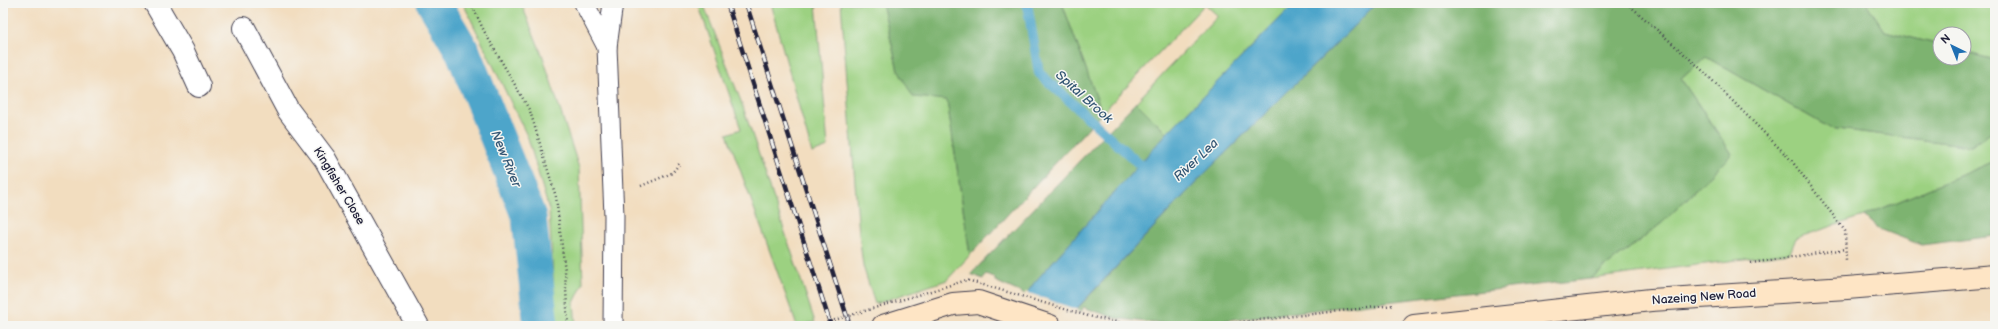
<svg xmlns="http://www.w3.org/2000/svg" width="1998" height="329" viewBox="0 0 1998 329" font-family="'Balsamiq Sans',sans-serif">
	<style>
		.green { fill: #9cd181; stroke: #5f7a5e }
		.forest { fill: #7db36f; stroke: #506a55 }
		.water { fill: #4da5ca; stroke: #386482 }
		.pier { fill: #f2ddbf }
		.lines { fill: none; stroke-linecap: round; stroke-linejoin: round }
		.stream { stroke: #4da5ca; stroke-width: 10 }
		.canal { stroke: #4da5ca; stroke-width: 35 }
		.service-casing { stroke: #413e4f; stroke-width: 21 }
		.minor-casing { stroke: #413e4f; stroke-width: 24 }
		.secondary-casing { stroke: #413e4f; stroke-width: 24 }
		.path { stroke: #413e4f; stroke-width: 2.5; stroke-dasharray: 1 3; stroke-linecap: butt }
		.service { stroke: #fff; stroke-width: 19 }
		.minor { stroke: #fff; stroke-width: 22 }
		.secondary { stroke: #fee5c5; stroke-width: 22 }
		.rail-casing { stroke: #22223b; stroke-width: 4.5 }
		.rail { stroke: #f6f6f2; stroke-width: 3; stroke-dasharray: 9; stroke-linecap: butt }
		.path-bridge { stroke: #413e4f; stroke-width: 2.5; stroke-dasharray: 1 3; stroke-linecap: butt }
		.labels { text-anchor: middle; dominant-baseline: central; stroke-width: 3; stroke-linejoin: round; paint-order: stroke }
		.street-label { font-size: 12px; fill: #22223b; stroke: #f6f6f2 }
		.water-label { font-size: 13px; font-style: italic; fill: #335674; stroke: #f6f6f2 }
	</style>
	<rect width="100%" height="100%" fill="#f6f6f2"/>
	<filter id="ink" filterUnits="userSpaceOnUse"><feTurbulence type="fractalNoise" baseFrequency=".025" numOctaves="2"/><feDisplacementMap in="SourceGraphic" scale="8" xChannelSelector="R" yChannelSelector="G"/><feConvolveMatrix kernelMatrix="1 2 1 2 8 2 1 2 1" color-interpolation-filters="sRGB"/></filter>
	<filter id="wash" filterUnits="userSpaceOnUse"><feTurbulence type="fractalNoise" baseFrequency=".012" numOctaves="4" result="noise"/><feDisplacementMap in="SourceGraphic" scale="16" xChannelSelector="R" yChannelSelector="G"/><feGaussianBlur stdDeviation="0.9" result="paint"/><feColorMatrix in="noise" values="0 0 0 0 0 0 0 0 0 0 0 0 0 0 0 0 0 1.4 0 .05"/><feComposite in="paint" operator="in"/></filter>
	<g filter="url(#wash)">
		<rect width="100%" height="100%" fill="#f2ddbf"/>
		<g class="green">
			<polygon points="463,3 521,3 543,57 579,168 583,284 574,303 576,326 556,326 549,210 528,138"/>
			<polygon points="698,3 703,3 742,104 815,322 797,326 727,134 741,129"/>
			<polygon points="770,3 816,3 828,147 812,153"/>
			<polygon points="841,3 882,3 898,70 947,100 970,255 947,280 875,304 863,266 859,234"/>
			<polygon points="1062,3 1295,3 1167,133 1136,102 1218,16 1205,4 1102,113"/>
			<polygon points="1866,3 1995,3 1995,60 1964,52 1964,34 1940,34 1940,45 1885,31"/>
			<polygon points="1706,57 1830,128 1971,146 1995,130 1995,161 1864,216 1796,238 1790,253 1590,279 1663,222 1732,154 1681,79"/>
		</g>
		<g class="forest">
			<polygon points="882,3 1062,3 1102,113 970,255 947,100 913,97 898,70"/>
			<polygon points="1377,3 1866,3 1885,31 1940,45 1940,58 1964,58 1964,52 1995,60 1995,130 1971,146 1830,128 1706,57 1681,79 1732,154 1663,222 1590,279 1200,323 1152,323 1115,318 1083,307 1082,311 1075,311 1205,173"/>
			<polygon points="1136,102 1167,133 1034,283 1026,295 995,281 995,278 986,274 983,279 971,274"/>
			<polygon points="1995,161 1995,236 1921,245 1877,228 1864,216"/>
		</g>
		<polygon class="water" points="1295,3 1377,3 1205,173 1080,305 1064,326 1004,326 1034,283 1167,133"/>
		<polygon class="pier" points="1026,292 1078,310 1067,326 1002,326"/>
		<g class="lines">
			<polyline class="stream" points="1027,3 1039,73 1149,173"/>
			<polyline class="canal" points="434,3 463,52 529,217 541,326"/>
		</g>
	</g>
	<g filter="url(#ink)">
		<g class="lines">
			<defs>
				<g id="service">
					<polyline points="584,3 607,47"/>
					<polyline points="613,3 607,47 614,216 613,326"/>
				</g>
				<g id="minor">
					<polyline points="155,3 183,51 199,86"/>
					<polyline points="244,28 288,110 325,159 418,326"/>
				</g>
				<g id="secondary">
					<polyline points="883,326 953,304 978,302 1050,326"/>
					<polyline points="1414,326 1651,300 1847,288 1995,276"/>
				</g>
			</defs>
			<use href="#service" class="service-casing"/>
			<use href="#minor" class="minor-casing"/>
			<use href="#secondary" class="secondary-casing"/>
			<g class="path">
				<polyline points="471,3 484,31 530,111 556,197 565,271 568,326"/>
				<polyline points="1627,3 1701,69 1791,160 1845,231 1846,260"/>
				<polyline points="641,186 672,173 680,163"/>
				<polyline points="1751,263 1845,249"/>
				<polyline points="1204,326 1394,305"/>
			</g>
			<use href="#service" class="service"/>
			<use href="#minor" class="minor"/>
			<use href="#secondary" class="secondary"/>
			<defs>
				<g id="rail">
					<polyline points="727,3 831,326"/>
					<polyline points="746,3 850,326"/>
				</g>
			</defs>
			<use href="#rail" class="rail-casing"/>
			<use href="#rail" class="rail"/>
			<polyline class="path-bridge" points="815,326 967,280 1088,316 1136,326"/>
		</g>
	</g>
	<g class="labels">
		<g class="street-label">
			<text transform="translate(339 186) rotate(59)">Kingfisher Close</text>
			<text transform="translate(1704 297) rotate(-4)">Nazeing New Road</text>
		</g>
		<g class="water-label">
			<text transform="translate(1084 97) rotate(42)">Spital Brook</text>
			<text transform="translate(506 159) rotate(68)">New River</text>
			<text transform="translate(1196 160) rotate(-43)">River Lea</text>
		</g>
	</g>
	<rect width="1998" height="329" fill="none" stroke="#f6f6f2" stroke-width="16"/>
	<g transform="translate(1952 46) rotate(317)"><circle r="19" fill="#f6f6f2" stroke="#a1a1a9"/>
	<path d="M0-3L7 15L0 10L-7 15Z" fill="#1f6fb2"/>
	<text y="-6" font-size="11" font-weight="bold" text-anchor="middle" fill="#22223b">N</text>
	</g>
</svg>
